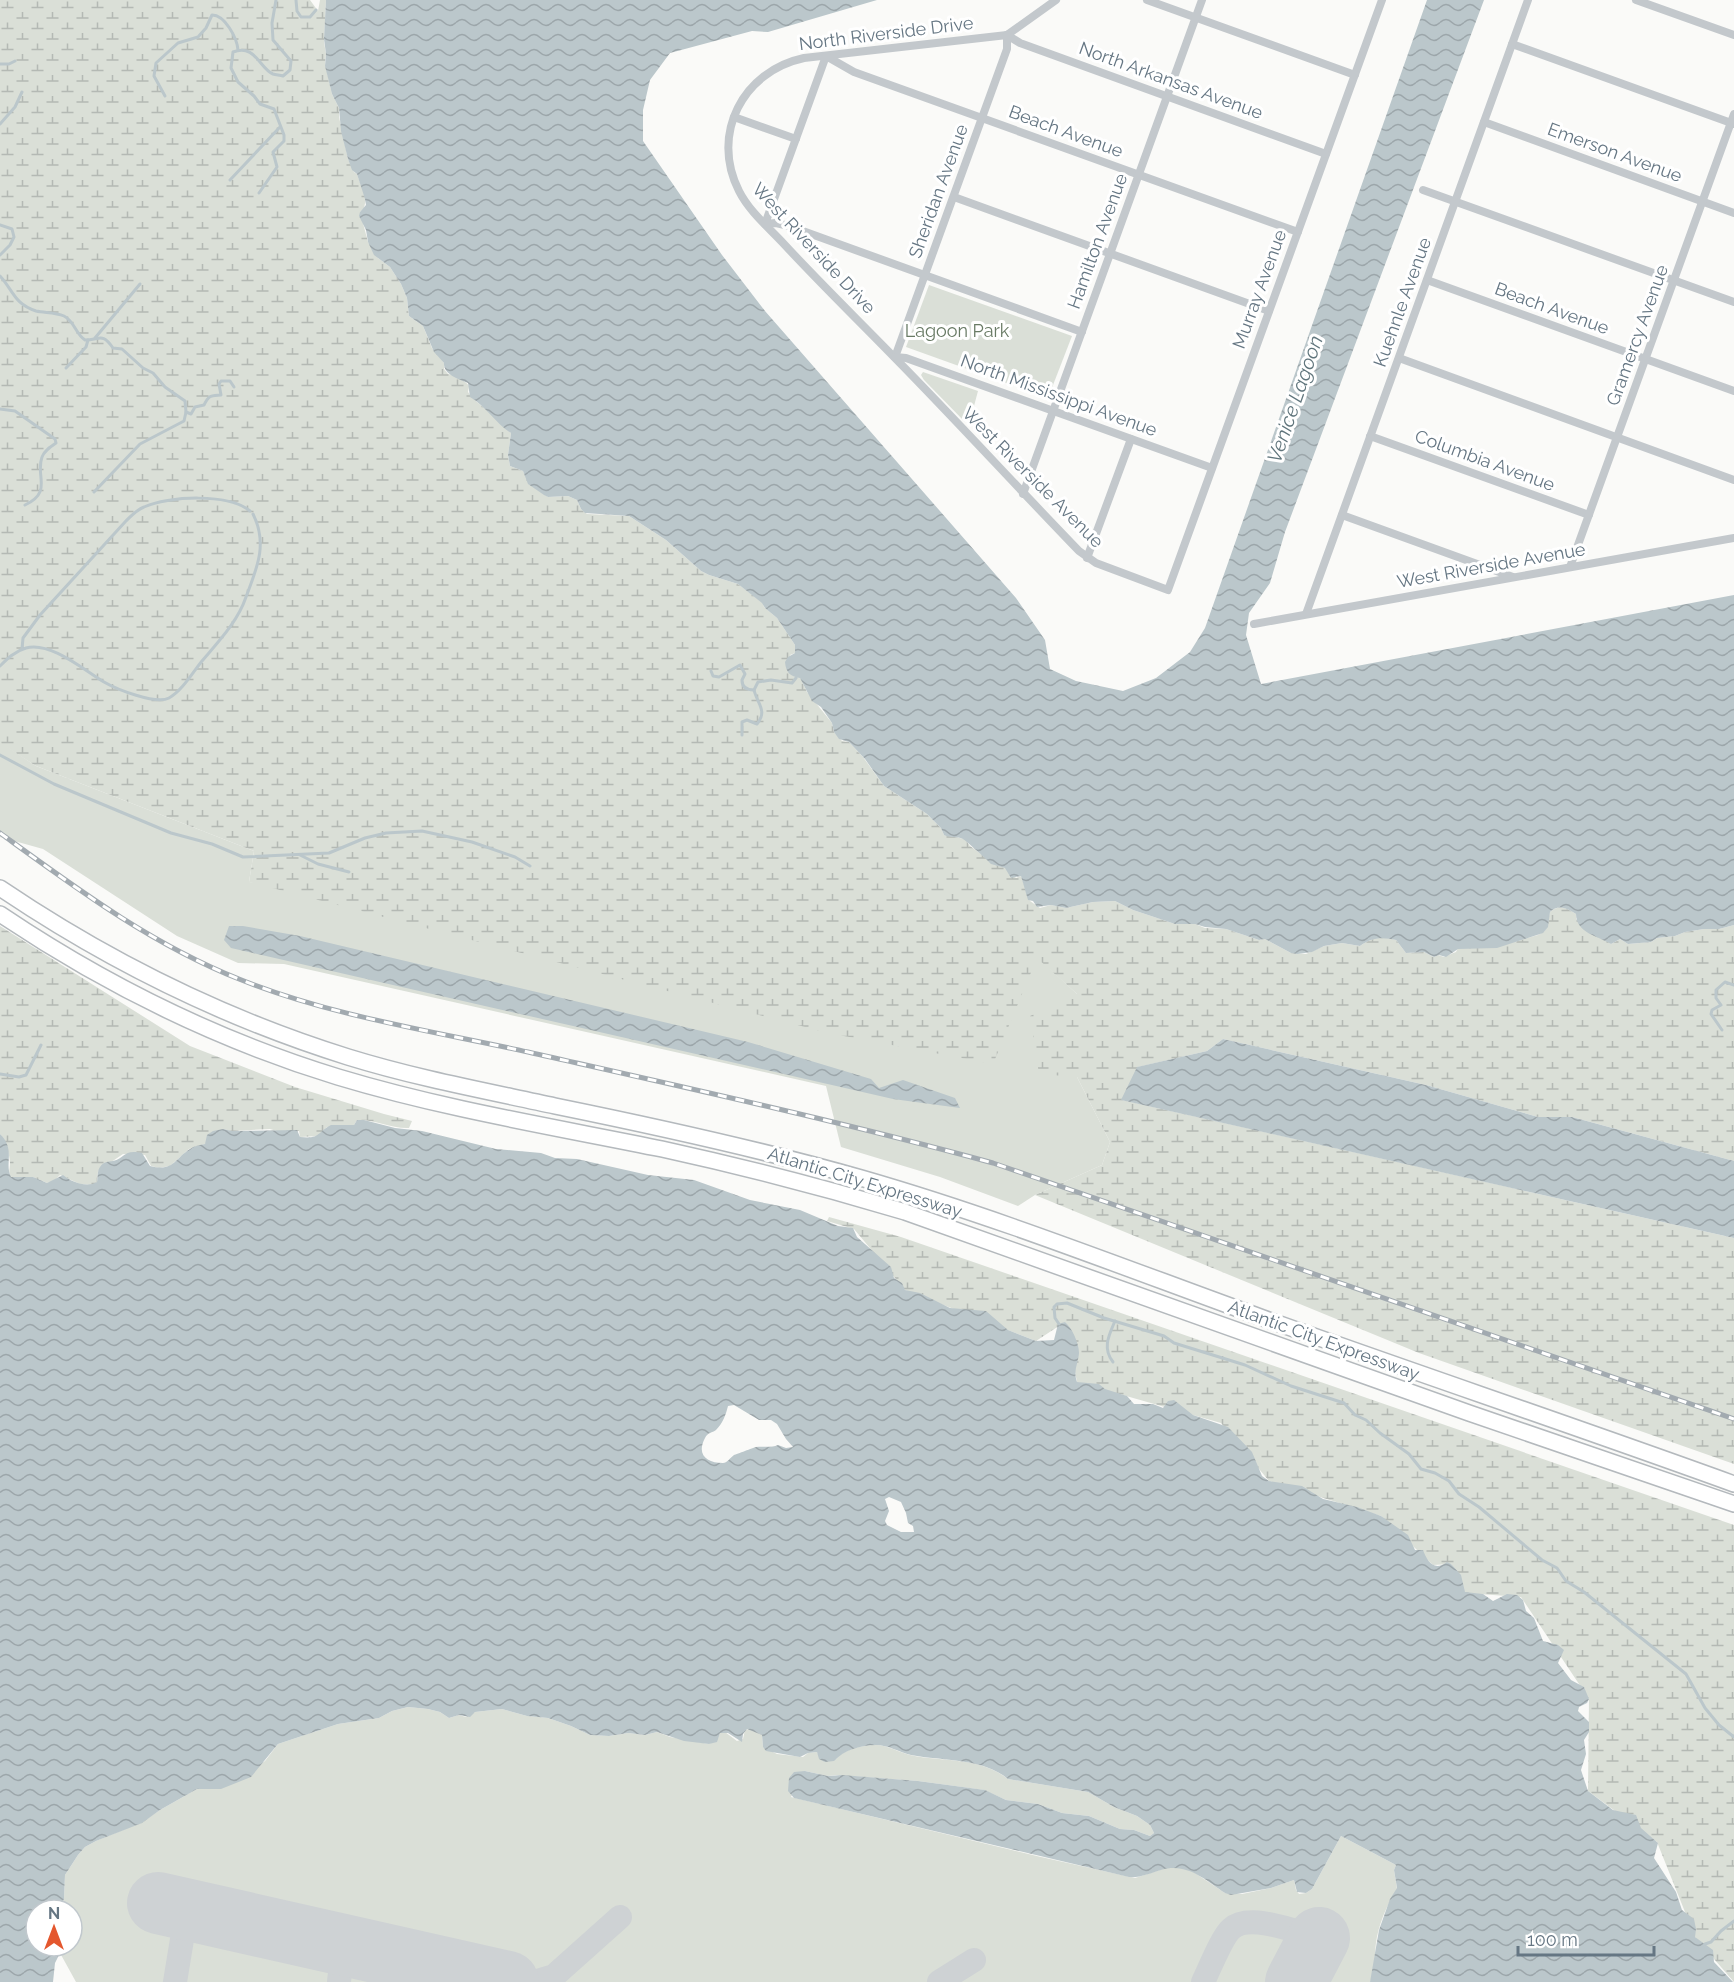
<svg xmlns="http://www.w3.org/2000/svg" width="1734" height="1982" viewBox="0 0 1734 1982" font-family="Raleway,sans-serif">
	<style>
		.green { fill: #dadfd7 }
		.wetland { fill: url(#wetland-marsh) }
		.water { fill: url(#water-waves); fill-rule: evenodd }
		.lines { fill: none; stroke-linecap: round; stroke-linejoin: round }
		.stream { stroke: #bbc7cb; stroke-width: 3 }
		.taxiway { stroke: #ced2d4; stroke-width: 24 }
		.runway { stroke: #ced2d4; stroke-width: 62 }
		.highway-casing { stroke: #b4b9bd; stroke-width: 18 }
		.street { stroke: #c3c8cc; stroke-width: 8 }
		.highway { stroke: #fff; stroke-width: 15 }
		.rail-casing { stroke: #a2aab0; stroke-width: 5 }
		.rail { stroke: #fff; stroke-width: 3; stroke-dasharray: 9; stroke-linecap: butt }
		.labels { text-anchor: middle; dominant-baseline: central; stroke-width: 6; stroke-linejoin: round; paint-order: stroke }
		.street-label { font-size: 18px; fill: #657683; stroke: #fff }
		.park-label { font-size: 18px; fill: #687a64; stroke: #fff }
		.water-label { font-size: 20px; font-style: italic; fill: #60757c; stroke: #fff }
	</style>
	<defs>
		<pattern id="wetland-marsh" width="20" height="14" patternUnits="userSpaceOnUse" patternTransform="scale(1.5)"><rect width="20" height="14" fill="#dadfd7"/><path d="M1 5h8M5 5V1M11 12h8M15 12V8" fill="none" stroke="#b4b9b4"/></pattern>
		<pattern id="water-waves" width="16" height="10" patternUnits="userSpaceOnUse" patternTransform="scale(1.5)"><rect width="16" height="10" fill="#bbc7cb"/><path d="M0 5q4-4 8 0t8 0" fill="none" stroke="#9ca6aa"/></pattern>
	</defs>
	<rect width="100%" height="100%" fill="#fafaf8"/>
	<g class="green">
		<polygon points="929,285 1072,336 1048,398 906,347"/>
		<polygon points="923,372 978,391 970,421 965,422 924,380 921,375"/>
		<polygon points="0,742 36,766 254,851 249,882 1037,957 1077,994 1077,1077 1110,1142 1102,1165 1035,1195 1018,1206 940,1177 841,1147 826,1086 284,964 238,963 177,936 43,849 0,837"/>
		<path d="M408,1707L428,1709L440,1712L449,1718L459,1715L466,1717L475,1712L502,1709L527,1716L548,1718L571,1726L590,1735L609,1736L628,1733L645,1735L657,1732L670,1737L709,1744L718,1738L720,1733L725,1732L737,1741L743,1739L745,1730L750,1729L762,1735L763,1747L777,1754L803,1757L808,1753L817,1752L819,1756L836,1759C842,1750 863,1745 874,1745C886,1744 898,1752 910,1755C942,1762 981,1757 1008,1779L1088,1792L1114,1807L1137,1816L1150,1825L1154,1833L1150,1836L1134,1830L1120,1829L1089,1816L1062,1813L1038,1804L1006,1800L984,1790L918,1781L836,1775L828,1776L805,1771L791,1797L1041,1857L1135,1878L1166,1868L1178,1867L1192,1871L1225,1893L1242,1894L1271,1888L1294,1880L1296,1890L1299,1894L1306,1893L1312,1889L1341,1836L1396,1865L1394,1870L1397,1889C1387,1904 1378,1926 1376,1943C1374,1956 1376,1970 1370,1982H76L60,1953L48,1952L43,1946H72V1910H59L64,1899L65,1875L78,1855L85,1847L96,1841L142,1822L160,1810L197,1789H221L265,1761L278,1744L338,1724L379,1718L392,1711Z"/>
	</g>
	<g class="wetland">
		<path d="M0,0H310L318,11L320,0H326L324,42L326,54L325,63L332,94L339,108V117L348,159L354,172L357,174L366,199L364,208L360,212L368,242L378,258L390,267L401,284L407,298L409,316L423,326L432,348L444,363V369L448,374C455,375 466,381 469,386L468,392C474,401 481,405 490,412C498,418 503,427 511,433L508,455L510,466L523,471L529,484L548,497L568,496L577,500L581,509L587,514L629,516L666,540L701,571L709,575L738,584L763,603L764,607L777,618L795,645V653L790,655L807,692L832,723L834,732L842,741L849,742L863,757L884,786L927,814L941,828L944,835L965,839L970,846L988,859L991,863L1006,868L1016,878L1021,876L1030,901L1040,908L1051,905L1066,908L1093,902L1115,901L1133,910L1175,924H1195L1205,928L1226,929L1259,940L1265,939L1291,953L1306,954L1324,946L1342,943L1360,946C1372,937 1382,936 1396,940L1406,953L1424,952L1434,957L1438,955L1444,957L1456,952L1458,948L1469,947L1492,948L1538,935C1550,930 1547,922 1550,912C1559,904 1567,908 1576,914V919L1611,944L1620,939L1628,944L1651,942L1657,938L1675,936L1685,932L1704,929H1719L1734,925V1161L1572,1117H1538L1426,1085L1223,1039L1207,1051L1138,1067L1122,1100L1734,1238V1464L1419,1353L1035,1195L1102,1165L1110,1142L1077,1077L1039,1074L1030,1016L1077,994L1037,958L993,1064L828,1033L249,882L254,851L36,766L0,743Z"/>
		<path d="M0,926L190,1046L295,1087L384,1114L412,1121L409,1128C392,1129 374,1119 357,1120L354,1125L327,1127L319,1136L300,1137L299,1131L280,1132L270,1129L232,1131L223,1129L205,1144L189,1149L170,1166L159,1168L151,1166L145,1155L123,1154L98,1171L97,1182L94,1185L80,1184L60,1175L54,1181L47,1183L33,1177L11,1178C8,1171 10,1169 10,1163C10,1155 5,1140 0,1134Z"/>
		<polygon points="829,1217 901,1237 1734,1525 1734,1982 1695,1937 1657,1842 1588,1791 1589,1699 1521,1597 1465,1593 1451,1564 1433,1565 1381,1516 1269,1481 1221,1423 1077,1382 1065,1322 1036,1341 905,1290 854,1229 827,1221"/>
	</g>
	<g class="water">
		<path d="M326,0H877L768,32L752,31L670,53L650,80L643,110V141L722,255L765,311L1016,598L1045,640L1050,669L1076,681L1123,691L1156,678L1190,652L1205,628L1427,0H1484L1285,532L1270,583L1249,613L1246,635L1261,684L1734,595V925L1719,929H1704L1685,932L1675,936L1657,938L1651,942L1628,944L1620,939L1611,944C1598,936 1576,933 1576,914C1567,908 1558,904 1550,912L1548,927L1543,933L1497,948L1458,949L1446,957L1439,955L1434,957L1424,952L1406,953L1396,940C1382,937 1372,937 1360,946L1342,943L1324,946L1312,952L1297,954L1291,953L1265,939L1259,940L1226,929L1205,927L1195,924H1175L1133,910L1115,901L1093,902L1066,908L1051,905L1037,907L1033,901L1028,900L1021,876L1011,878L1005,868L991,864C990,862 965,840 963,839C957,836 950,838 944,835L941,828L927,814L884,786L865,759L849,742L839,739L834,732L832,723L821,707L812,701L800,678C790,676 786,673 785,662L788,657L795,653V645L777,618L765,608L762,603L738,584L709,575L701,571L666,540L629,516L585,513L581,509L577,500L568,496L548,497L544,495L528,484L523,471L510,466L508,455L511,433C497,425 485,405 470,397L468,383C458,379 443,374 444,363L434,352L423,326L409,316L407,298L401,284L390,267L374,255L368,242L366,230L359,216L360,212L366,205L365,199L357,174L352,170L348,159L341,131L339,108L332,94L325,66L326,54L324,39Z"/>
		<polygon points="229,926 243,926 300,936 748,1042 871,1079 879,1088 903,1080 955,1098 960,1108 893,1099 231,948 224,940"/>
		<polygon points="1223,1039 1426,1085 1538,1117 1572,1117 1734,1161 1734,1238 1121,1100 1137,1067 1207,1051"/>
		<path d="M357,1120H364L395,1128L422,1131L496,1149L541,1153L555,1158L577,1159L648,1175L694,1180L750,1200L800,1210L838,1226L853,1228L857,1237L891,1267L894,1278L902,1283L905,1290L920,1293L950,1308L986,1311L1008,1330L1036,1341L1054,1340L1058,1324L1065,1322C1072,1328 1079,1343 1079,1353C1078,1364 1073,1371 1077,1382L1099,1384L1105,1389L1127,1396L1134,1404H1153L1163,1408L1168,1401L1174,1400L1193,1415L1228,1427L1252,1452L1262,1476L1269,1481L1302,1486L1323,1499L1357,1507L1381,1516L1408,1535L1415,1550H1423C1427,1561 1434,1572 1447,1562L1451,1564L1461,1575L1465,1592L1483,1594L1493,1601L1507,1594L1517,1595L1523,1600L1526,1611L1534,1618L1543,1641L1558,1645L1564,1650L1558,1663L1571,1680L1584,1687L1589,1699L1587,1703L1579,1707L1578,1711L1589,1722V1732L1584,1740L1586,1754L1581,1770L1588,1791L1613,1810L1636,1815L1641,1828L1658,1843L1654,1858L1676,1892L1682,1910L1694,1919L1696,1929L1695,1937L1713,1950L1714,1962L1733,1982H1370L1379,1930L1390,1899L1397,1888L1394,1870L1396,1865L1341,1836L1312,1889L1306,1893L1297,1892L1294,1880L1271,1888L1231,1895L1225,1893C1205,1880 1187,1862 1161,1870C1151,1873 1140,1878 1129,1877L794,1798L788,1791L789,1778L794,1772L805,1771L828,1776L842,1775L918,1781L985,1790L1006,1800L1038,1804L1062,1813L1089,1816L1120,1829L1134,1830L1150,1836L1154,1833L1150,1825L1137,1816L1114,1807L1088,1792L1008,1779C983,1758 943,1761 911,1755C899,1752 888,1745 876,1745C861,1745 844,1750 834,1761L825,1762L819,1759L817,1752L808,1753L800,1757L766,1751L763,1747L762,1735L747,1729L743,1734L742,1742L728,1733H720L717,1742L709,1744L684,1741L657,1732L645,1735L628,1733L609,1736L590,1735L571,1726L548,1718L527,1716L502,1709L475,1712L470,1717L459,1715L449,1718L440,1712L428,1709L408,1707L392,1711L379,1718L338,1724L278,1744L251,1777L221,1789H197L160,1810L142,1823L96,1841L85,1847L78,1855L65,1875L64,1899L59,1910H36V1946H43L48,1952L60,1953L55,1963L53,1982H0V1134C16,1150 4,1163 11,1177H33L47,1183L63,1175C71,1182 87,1188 97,1182C98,1177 97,1171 100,1167C104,1161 108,1162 113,1161C126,1158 123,1149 142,1153L150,1166C174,1172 174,1159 190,1149C194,1146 200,1145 205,1144L207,1135L213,1131L223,1129L232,1131L297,1130L300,1137C321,1139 316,1133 331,1125H354ZM734,1405L759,1420H771L777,1424L786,1439L793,1447L786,1448L778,1445C771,1448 763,1446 756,1447C753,1448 737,1454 734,1455C730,1458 727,1463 723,1463C707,1463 696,1455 705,1438C708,1432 712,1433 716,1430C723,1423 726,1414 728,1406ZM889,1497L901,1502L906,1513L908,1523L913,1526L914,1532H901L887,1525L885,1521L889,1511L885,1499Z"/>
	</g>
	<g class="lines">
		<g class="stream">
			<polyline points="296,0 297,11 301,17 310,17 316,10"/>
			<polyline points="0,64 9,64 15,61"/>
			<path d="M165,96L154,76L156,63L178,43L198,37L206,28L212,15C225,15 237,38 238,50"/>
			<polyline points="0,124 15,107 22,92"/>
			<polyline points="230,180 280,127"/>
			<path d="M259,193L277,167L273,152L284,141V135L274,109L260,104L254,96L238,82L231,68L233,52C255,43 260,69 273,74C276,75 280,75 283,76L290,70L291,61L273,40L272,23L276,0"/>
			<polyline points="0,225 12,229 14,237 10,245 0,255"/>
			<path d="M0,276C13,290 14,304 36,311C45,313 55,312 64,316C75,322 75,333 85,340C100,340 102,332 113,348L122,349L143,368L153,373L165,387L185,401L186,412L184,421L140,444L94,492"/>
			<polyline points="95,338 140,284"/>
			<polyline points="66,368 86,347 88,340"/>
			<path d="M0,409L15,411L55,439L56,443C50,447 44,451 42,457C35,476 53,492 25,505"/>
			<path d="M186,412L191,414L195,407L204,405C209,395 210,396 221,395L219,384L221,381H230L234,387"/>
			<path d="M22,649L23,638L40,615L125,522C131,516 136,510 144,507C168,496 229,493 250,511"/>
			<path d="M0,666C7,659 15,651 26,648C50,641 84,670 104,682C116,689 156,705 169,698C182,691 193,672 202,661C219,641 238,621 246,597C257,568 268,544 253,514"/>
			<path d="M711,671L713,676L719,677L740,665L745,674L742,680C742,687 747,690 754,690"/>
			<polyline points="754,690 758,682 771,680 792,683 796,678"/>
			<path d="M742,735V722L747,720L757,724C768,711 757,703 754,690"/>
			<polyline points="0,755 54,784 171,833 212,844 243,857 329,853 365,838 386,833 422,831 472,842 515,857 530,866"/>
			<polyline points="300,855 318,864 349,872"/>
			<polyline points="1722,1030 1711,1014 1712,1010 1721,1005 1716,998 1716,990 1725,982 1734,985"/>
			<polyline points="0,1074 19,1077 26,1075 41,1045"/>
			<polyline points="1059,1324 1055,1318 1054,1307 1057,1304 1067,1303 1104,1318 1164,1336 1174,1343 1245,1365 1291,1386 1344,1403 1355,1415 1366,1420 1380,1433 1409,1454 1421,1469 1435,1473 1449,1481 1459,1494 1479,1507 1542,1560 1557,1568 1566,1581 1584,1592 1686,1674 1705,1708 1719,1725 1734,1737"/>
			<path d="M1113,1362C1102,1348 1109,1335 1115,1321"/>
			<polyline points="1705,1944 1711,1942 1721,1931 1734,1921"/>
		</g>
		<g class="taxiway">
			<polyline points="175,1982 187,1909"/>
			<path d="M339,1982C341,1963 340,1956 359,1948"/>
			<polyline points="534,1982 554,1976 620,1917"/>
			<polyline points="939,1982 974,1960"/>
			<path d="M1203,1982C1209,1970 1222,1937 1231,1929C1249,1912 1297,1932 1319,1938"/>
		</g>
		<g class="runway">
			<polyline points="158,1903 508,1982"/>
			<polyline points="1296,1982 1319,1938"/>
		</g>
		<defs>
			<g id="highway">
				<path d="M0,888C108,961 223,1018 348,1057C416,1078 486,1091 555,1106C658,1127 760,1149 861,1178C997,1217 1130,1270 1263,1318C1419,1374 1577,1427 1734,1484"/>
				<path d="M0,914C104,984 217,1040 338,1077C444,1109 554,1127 662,1149C744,1167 825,1188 905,1212L1469,1413L1734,1504"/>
			</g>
		</defs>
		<use href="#highway" class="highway-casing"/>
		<g class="street">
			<path d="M1056,0L1007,35L804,58C743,71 710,134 739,191C749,211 768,227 783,243C819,282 857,319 894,357C957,421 1017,487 1079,551L1096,563L1168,590L1382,0"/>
			<polyline points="1147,0 1355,75"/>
			<polyline points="1636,0 1734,35"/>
			<polyline points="1007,35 1020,43 1326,154"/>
			<polyline points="1512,44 1734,124"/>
			<polyline points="734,117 796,139"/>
			<polyline points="1484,122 1734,213"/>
			<polyline points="1423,190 1734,302"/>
			<polyline points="954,197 1269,311"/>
			<polyline points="1427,280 1734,391"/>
			<polyline points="1082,332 789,226 776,223 765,224 826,56 854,72 1298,232"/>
			<polyline points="895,357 1007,49 1007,35"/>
			<polyline points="895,357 906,358 1212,468"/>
			<polyline points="1399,358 1734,480"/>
			<polyline points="1370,436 1589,515"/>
			<polyline points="1023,494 1202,0"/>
			<polyline points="1342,515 1513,577"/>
			<polyline points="1087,558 1131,439"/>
			<polyline points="1570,567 1734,114"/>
			<polyline points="1306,614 1528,0"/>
			<polyline points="1254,624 1734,538"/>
		</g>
		<use href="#highway" class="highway"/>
		<defs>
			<path id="rail" d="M0,833C76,888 151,944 239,979C331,1016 432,1031 528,1052C683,1087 839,1121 993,1163L1734,1419"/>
		</defs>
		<use href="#rail" class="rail-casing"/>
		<use href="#rail" class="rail"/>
	</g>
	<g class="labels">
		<g class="street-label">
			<text transform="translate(886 33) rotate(-7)">North Riverside Drive</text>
			<text transform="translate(1171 80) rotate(20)">North Arkansas Avenue</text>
			<text transform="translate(1066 131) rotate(20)">Beach Avenue</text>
			<text transform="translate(1615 152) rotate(20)">Emerson Avenue</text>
			<text transform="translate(938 191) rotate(-70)">Sheridan Avenue</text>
			<text transform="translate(1097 241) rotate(-70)">Hamilton Avenue</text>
			<text transform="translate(814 248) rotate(47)">West Riverside Drive</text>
			<text transform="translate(1259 289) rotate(-70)">Murray Avenue</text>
			<text transform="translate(1402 302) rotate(-70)">Kuehnle Avenue</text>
			<text transform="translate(1552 308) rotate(20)">Beach Avenue</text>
			<text transform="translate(1637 335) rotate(-70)">Gramercy Avenue</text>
			<text transform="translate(1059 395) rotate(20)">North Mississippi Avenue</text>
			<text transform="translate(1485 460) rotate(20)">Columbia Avenue</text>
			<text transform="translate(1033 477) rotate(45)">West Riverside Avenue</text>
			<text transform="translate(1491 565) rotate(-10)">West Riverside Avenue</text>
			<text transform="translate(865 1182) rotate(17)">Atlantic City Expressway</text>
			<text transform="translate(1324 1340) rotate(20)">Atlantic City Expressway</text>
		</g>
		<g class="park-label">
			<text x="957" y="330">Lagoon Park</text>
		</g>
		<g class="water-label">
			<text transform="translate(1295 399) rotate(-71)">Venice Lagoon</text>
		</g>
	</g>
	<g transform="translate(54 1928)"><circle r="28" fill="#ffffff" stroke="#c1c8cd" stroke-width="1.5"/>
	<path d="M0-4.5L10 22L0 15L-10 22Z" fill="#e4572e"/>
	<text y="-9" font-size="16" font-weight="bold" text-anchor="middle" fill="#657683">N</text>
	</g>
	<path d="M1518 1946v9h136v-9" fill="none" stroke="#657683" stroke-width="3"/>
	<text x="1527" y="1946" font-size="18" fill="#657683" stroke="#ffffff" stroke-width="4.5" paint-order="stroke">100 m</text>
</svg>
